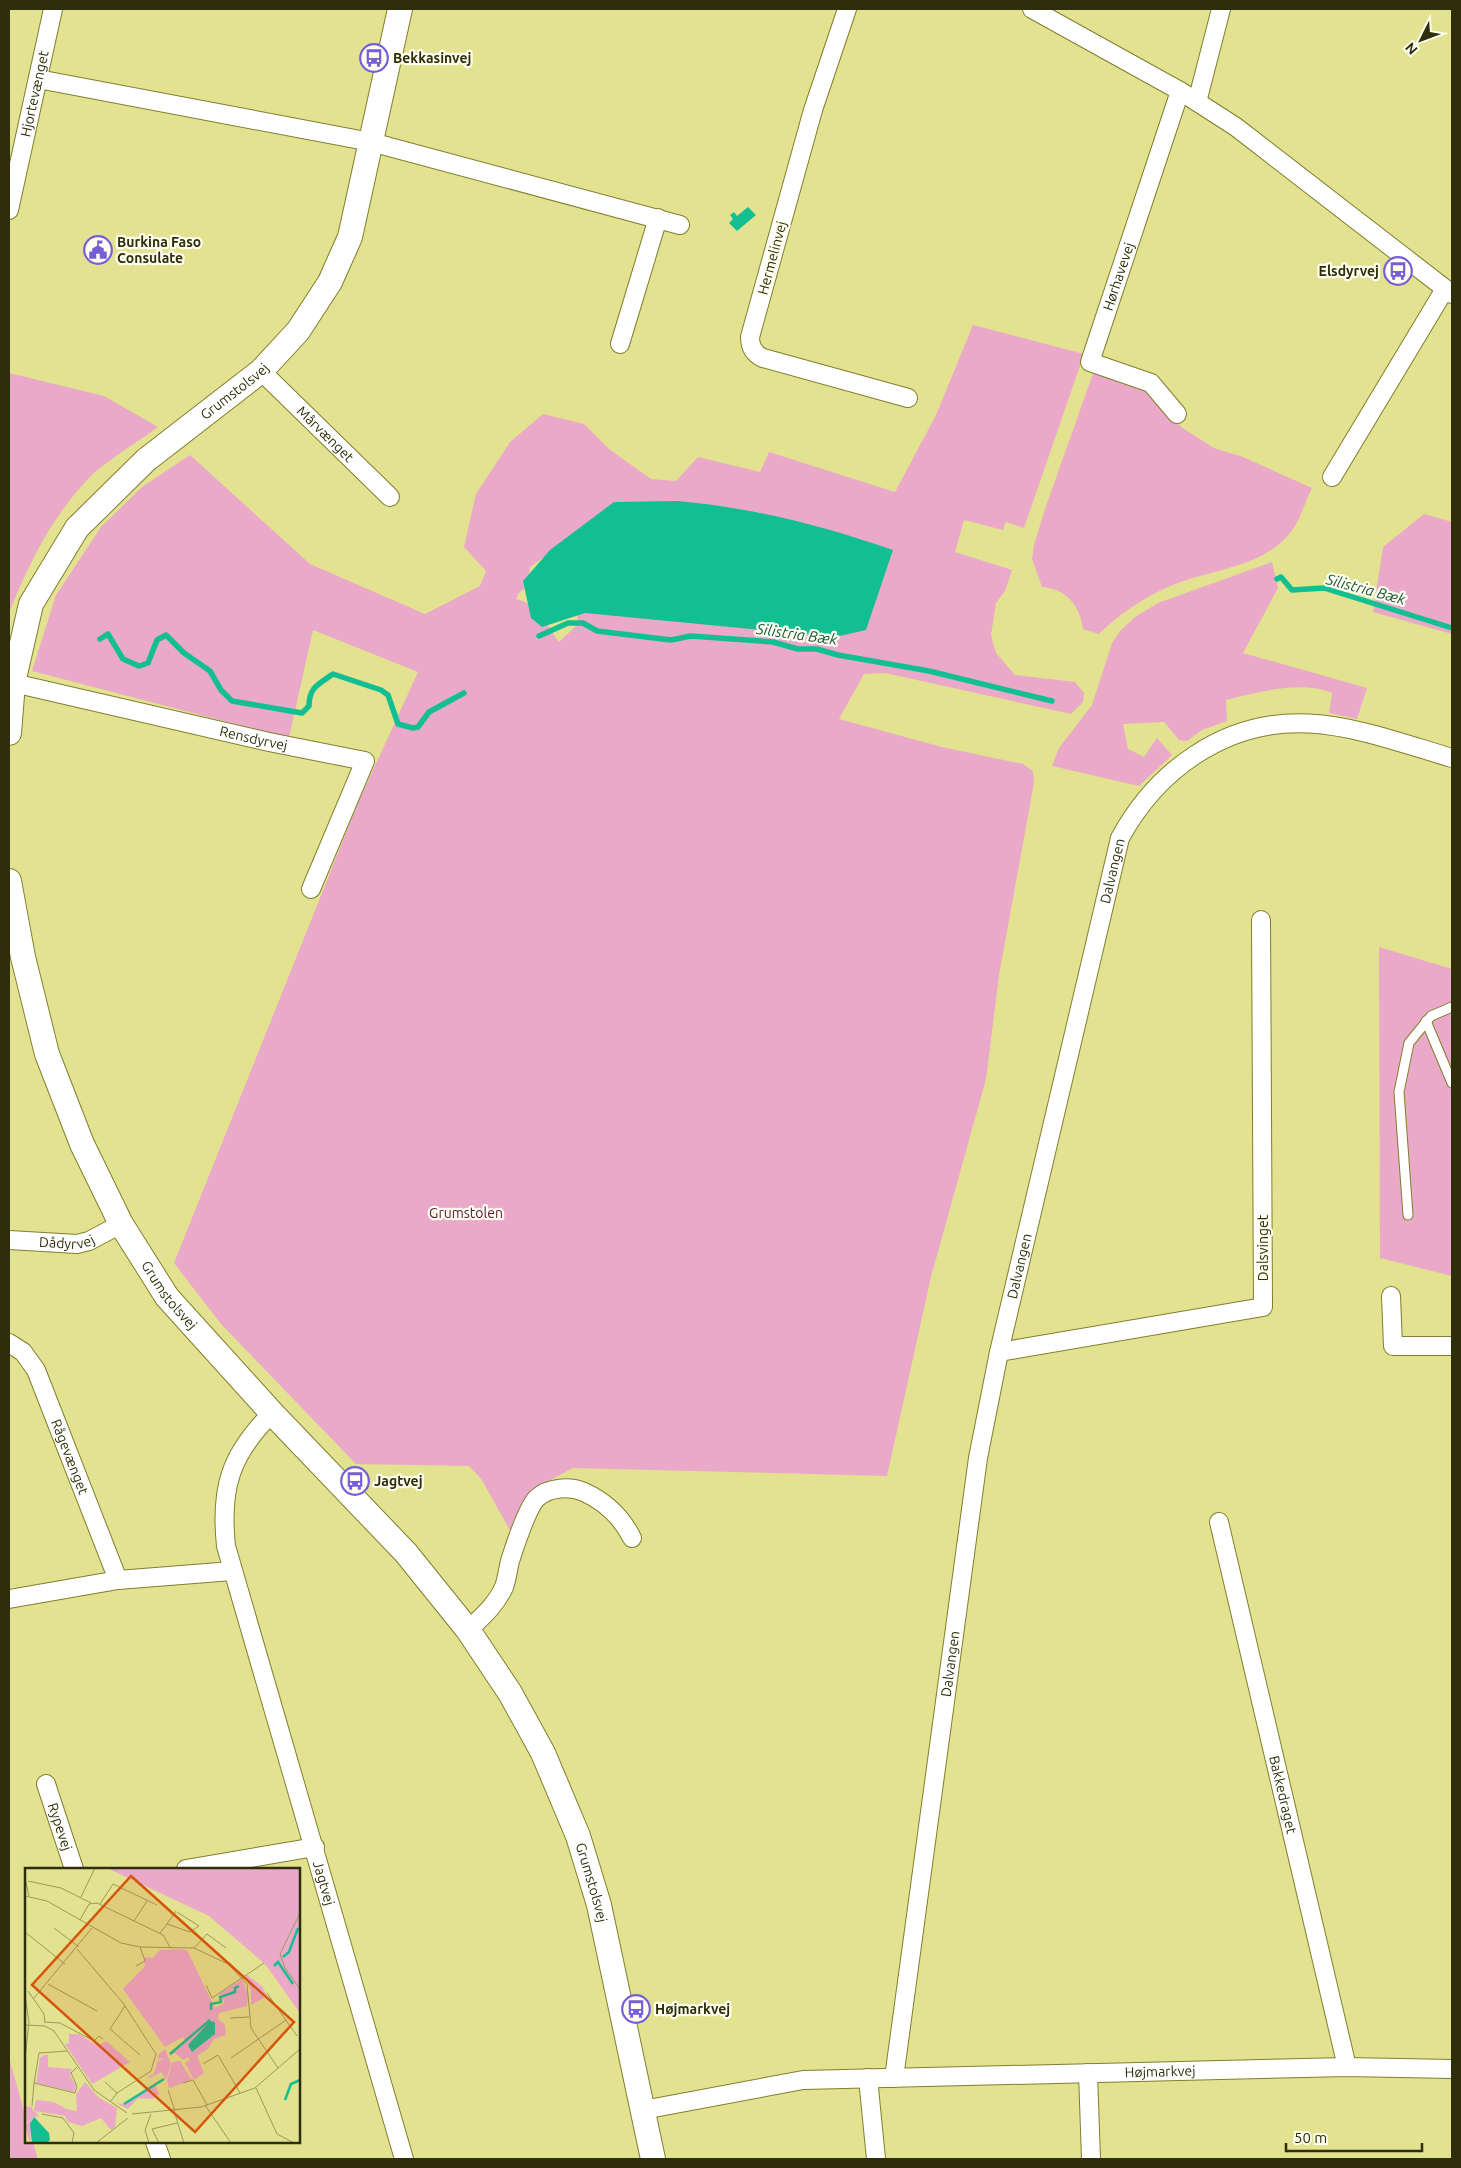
<svg xmlns="http://www.w3.org/2000/svg" width="1461" height="2168" viewBox="0 0 1461 2168" font-family="Ubuntu,sans-serif">
	<style>
		.green { fill: #eaa9c9; fill-rule: evenodd }
		.water { fill: #12bf93 }
		.lines { fill: none; stroke-linecap: round; stroke-linejoin: round }
		.stream { stroke: #12bf93; stroke-width: 5.5 }
		.lane-casing { stroke: #807f2d; stroke-width: 11 }
		.street-casing { stroke: #807f2d; stroke-width: 20 }
		.secondary-casing { stroke: #807f2d; stroke-width: 26 }
		.lane { stroke: #fff; stroke-width: 9 }
		.street { stroke: #fff; stroke-width: 18 }
		.secondary { stroke: #fff; stroke-width: 24 }
		.labels { text-anchor: middle; dominant-baseline: central; stroke-width: 4.5; stroke-linejoin: round; paint-order: stroke }
		.poi-label { font-size: 14px; font-weight: bold; fill: #2e2e0b; stroke: #feffef; text-anchor: start }
		.street-label { font-size: 14px; fill: #2e2e0b; stroke: #feffef }
		.park-label { font-size: 14px; fill: #54153a; stroke: #feffef }
		.water-label { font-size: 15px; font-style: italic; fill: #195542; stroke: #feffef }
		.inset-river { fill: none; stroke: #12bf93; stroke-width: 2.5 }
		.inset-road { fill: none; stroke: #9a9a5b; stroke-width: 1 }
		.view { fill: #d5550c; fill-opacity: 0.15; stroke: #d5550c; stroke-width: 2.5 }
		.inset-edge { fill: none; stroke: #2e2e0b; stroke-width: 2.5 }
	</style>
	<rect width="100%" height="100%" fill="#e2e290"/>
	<g class="green">
		<path d="M973,325L1084,354L1024,528L1006,522L1003,530L964,520L955,552L1012,570L1005,591L996,603L991,635L996,653L1015,675L1075,682L1084,693L1083,702L1071,714L885,673L864,674L839,719L942,747L1023,764L1033,771L1034,783L999,975L986,1079L931,1277L887,1476L573,1468L535,1488L513,1536L482,1480L469,1466L356,1464L221,1324L174,1263L358,803L418,672L313,630L289,738L32,671L56,595L101,527L142,487L190,455L310,564L425,614L480,586L486,571L464,547L476,494L510,442L543,414L584,424L609,449L651,479L676,481L698,457L760,472L769,452L895,492L936,415ZM554,550L583,553L577,625L559,642C545,624 542,605 516,599L519,593L528,585L530,567Z"/>
		<path d="M1095,368L1147,388L1181,427L1214,448L1243,457L1312,488C1306,500 1302,514 1295,526C1270,566 1217,568 1178,583C1150,593 1119,614 1099,634L1083,629C1080,605 1066,589 1042,587L1032,559L1034,545L1046,506Z"/>
		<path d="M9,373L104,396L158,427C138,442 107,460 90,477C52,516 29,563 9,613Z"/>
		<polygon points="1424,514 1452,522 1452,634 1373,612 1383,547"/>
		<path d="M1272,562L1278,588L1243,653L1367,688L1357,719L1329,713L1332,693C1300,680 1259,692 1226,700L1227,721L1202,730L1187,741L1179,740L1164,722L1123,724L1128,749L1144,757L1157,738L1172,755L1139,786L1052,766L1059,748L1092,705L1112,643L1120,631L1135,617L1158,603Z"/>
		<polygon points="1379,947 1452,969 1452,1276 1380,1258"/>
		<polygon points="9,2057 26,2119 26,2142 33,2142 38,2159 9,2159"/>
	</g>
	<g class="water">
		<polygon points="748,207 756,215 737,231 729,223 733,219 730,215 734,212 737,216"/>
		<path d="M677,501C755,508 819,525 893,550L866,630L835,637L585,613L542,627L531,618L523,581L550,550L614,502Z"/>
	</g>
	<g class="lines">
		<g class="stream">
			<polyline points="1277,579 1281,577 1292,590 1324,588 1452,628"/>
			<polyline points="539,636 568,623 583,623 597,631 671,640 691,636 773,642 798,649 817,649 838,655 929,671 1052,701"/>
			<path d="M100,639L108,634L123,659L139,666L148,663L157,640L166,635L184,653L210,671L221,690L232,701L302,713L309,706C309,687 319,684 333,674L381,690L388,695L398,724L413,728L418,727L429,712L464,693"/>
		</g>
		<defs>
			<g id="lane">
				<polyline points="1426,1021 1452,1083"/>
				<polyline points="1408,1215 1399,1092 1409,1043 1431,1016 1452,1007"/>
			</g>
			<g id="street">
				<path d="M847,9L813,110L750,337C750,347 754,354 763,358L908,398"/>
				<polyline points="1032,9 1180,91 1236,127 1452,294"/>
				<polyline points="38,79 371,142 680,225"/>
				<polyline points="1197,102 1221,9"/>
				<path id="s1" d="M9,210L53,9"/>
				<polyline points="620,344 658,218"/>
				<path id="s2" d="M261,371L390,497"/>
				<path id="s3" d="M1177,414L1151,383L1090,362L1180,91"/>
				<polyline points="1332,477 1445,289"/>
				<path id="s4" d="M9,682L269,742L365,761L311,889"/>
				<path id="s5" d="M9,1240L77,1244L89,1241L121,1224"/>
				<polyline points="1391,1296 1393,1346 1452,1346"/>
				<path id="s6" d="M9,1343L23,1352L36,1370L118,1580L232,1571"/>
				<polyline points="999,1352 1263,1307 1261,920"/>
				<path id="s7" d="M272,1413C230,1455 220,1488 226,1546L404,2159"/>
				<path id="s8" d="M1219,1522L1347,2067"/>
				<polyline points="9,1599 118,1580"/>
				<path d="M468,1630C482,1617 496,1605 504,1587C507,1579 508,1569 510,1561C514,1548 528,1506 537,1498C549,1487 570,1486 584,1492C606,1502 621,1516 632,1538"/>
				<path id="s9" d="M46,1784L74,1869"/>
				<polyline points="186,1869 315,1847"/>
				<polyline points="1088,2073 1091,2159"/>
				<polyline points="868,2078 876,2159"/>
				<path id="s10" d="M894,2078L978,1458L999,1352L1120,838C1138,805 1163,776 1195,755C1283,697 1361,731 1452,758"/>
				<path id="s11" d="M643,2110L803,2080L1347,2067L1452,2069"/>
				<polyline points="155,2142 161,2159"/>
			</g>
			<g id="secondary">
				<path id="s12" d="M9,733L13,683L31,604L77,528L146,460L261,371L298,331L330,282L350,237L400,9"/>
				<path id="s13" d="M9,881L23,957L47,1054L82,1144L121,1224L167,1297L272,1413L406,1553L439,1594L468,1630L510,1693L543,1753L578,1836L599,1905L653,2159"/>
			</g>
		</defs>
		<use href="#lane" class="lane-casing"/>
		<use href="#street" class="street-casing"/>
		<use href="#secondary" class="secondary-casing"/>
		<use href="#lane" class="lane"/>
		<use href="#street" class="street"/>
		<use href="#secondary" class="secondary"/>
	</g>
	<defs>
		<symbol id="bus-ring" viewBox="-11 -11 22 22"><circle r="9.5" fill="#feffef" stroke="#775ed9" stroke-width="1.5"/><path d="M-5-6H5V4H4V6H2V4H-2V6H-4V4H-5ZM-3.5-4V0h7V-4ZM-3.5 1.2v1.5H-2V1.2ZM2 1.2v1.5H3.5V1.2Z" fill="#775ed9"/></symbol>
		<symbol id="civic-ring" viewBox="-11 -11 22 22"><circle r="9.5" fill="#feffef" stroke="#775ed9" stroke-width="1.5"/><path d="M-.6-6.5H3V-4.5H.6V-3L4-1V1h2V6H-6V1h2V-1L-.6-3ZM-1.2 2.5V6h2.4V2.5Z" fill="#775ed9"/></symbol>
	</defs>
	<g fill-rule="evenodd">
		<use href="#bus-ring" x="358" y="42" width="32" height="32"/>
		<use href="#civic-ring" x="82" y="234" width="32" height="32"/>
		<use href="#bus-ring" x="1382" y="255" width="32" height="32"/>
		<use href="#bus-ring" x="339" y="1465" width="32" height="32"/>
		<use href="#bus-ring" x="620" y="1993" width="32" height="32"/>
	</g>
	<g class="labels">
		<g class="poi-label">
			<text x="393" y="58">Bekkasinvej</text>
			<text x="117" y="242">Burkina Faso<tspan x="117" dy="16">Consulate</tspan></text>
			<text x="1379" y="271" text-anchor="end">Elsdyrvej</text>
			<text x="374" y="1481">Jagtvej</text>
			<text x="655" y="2009">Højmarkvej</text>
		</g>
		<g class="street-label">
			<text stroke="none"><textPath href="#s1" startOffset="119">Hjortevænget</textPath></text>
			<text transform="translate(772 258) rotate(-75)">Hermelinvej</text>
			<text stroke="none"><textPath href="#s3" startOffset="195">Hørhavevej</textPath></text>
			<text stroke="none"><textPath href="#s12" startOffset="429">Grumstolsvej</textPath></text>
			<text stroke="none"><textPath href="#s2" startOffset="90">Mårvænget</textPath></text>
			<text stroke="none"><textPath href="#s4" startOffset="251">Rensdyrvej</textPath></text>
			<text stroke="none"><textPath href="#s10" startOffset="1228">Dalvangen</textPath></text>
			<text stroke="none"><textPath href="#s5" startOffset="58">Dådyrvej</textPath></text>
			<text transform="translate(1263 1248) rotate(-90)">Dalsvinget</text>
			<text stroke="none"><textPath href="#s10" startOffset="822">Dalvangen</textPath></text>
			<text stroke="none"><textPath href="#s13" startOffset="449">Grumstolsvej</textPath></text>
			<text stroke="none"><textPath href="#s6" startOffset="132">Rågevænget</textPath></text>
			<text stroke="none"><textPath href="#s10" startOffset="418">Dalvangen</textPath></text>
			<text stroke="none"><textPath href="#s8" startOffset="280">Bakkedraget</textPath></text>
			<text stroke="none"><textPath href="#s9" startOffset="45">Rypevej</textPath></text>
			<text stroke="none"><textPath href="#s7" startOffset="498">Jagtvej</textPath></text>
			<text stroke="none"><textPath href="#s13" startOffset="1181">Grumstolsvej</textPath></text>
			<text stroke="none"><textPath href="#s11" startOffset="520">Højmarkvej</textPath></text>
		</g>
		<g class="park-label">
			<text x="466" y="1213">Grumstolen</text>
		</g>
		<g class="water-label">
			<text transform="translate(1366 589) rotate(15)">Silistria Bæk</text>
			<text transform="translate(797 634) rotate(8)">Silistria Bæk</text>
		</g>
	</g>
	<g transform="translate(25 1868)">
		<rect width="275" height="275" fill="#e2e290"/>
		<path d="M82,0H275V145L240,96L184,48ZM155,81L162,82L190,140L200,135L194,126L217,111L223,126L222,138L194,145L193,151L200,157L201,167L189,171L183,181L172,188L179,205L169,212L160,195L165,192L163,189L158,192L150,185L143,188L160,174L158,169L140,179L98,121L120,98L119,89L127,90L135,82ZM222,107L237,118L242,128L226,137V122L220,109ZM44,166H54L73,178L81,173L105,194L67,216L40,176L44,175ZM140,181L146,196L141,212L136,204L125,210L123,208L128,207L133,193L139,190L133,191V187ZM19,187H23V199L47,201L45,208L51,217L49,224L11,215L15,190ZM155,193L167,212L144,220L142,213L147,194ZM60,214L73,229L92,240L90,259L86,262L76,250L57,258L43,254L40,248L10,243L14,249L7,248L10,249L16,257L10,254V249L7,251L5,275L0,258L7,249L0,256V238L7,239L8,243H9L11,232L29,234L41,241L52,243L51,226ZM130,216L134,226L127,231L113,230L103,241L91,235L98,236Z" fill="#eaa9c9"/>
		<path d="M185,153L190,154V166L167,184L163,177ZM9,249L24,265L25,272L21,275H7L5,256Z" fill="#12bf93"/>
		<path class="inset-river" d="M258,89L264,84L273,60M249,98L253,94L268,116M186,142V136L196,134L195,129L210,124V120L214,118M145,186L185,152M260,232L266,216L275,212M99,236L139,211"/>
		<path class="inset-road" d="M0,10L4,28M3,13L36,20L66,35M0,28L22,33L96,75L115,79L169,80L203,96L222,116L226,160L253,200M56,29L70,0M75,36L88,16L132,37M275,45L255,86L260,100L275,121M55,52L64,36L72,35L138,67L145,79M109,53L122,33M142,56L151,43M29,60L54,79M0,64L40,96M135,65L142,56L165,64L174,58L152,44M169,80L182,66L201,80M52,81L98,135L131,186L126,203L92,225L85,234M111,98L120,93L115,79M23,116L72,143M181,117L187,130L239,95M3,123L19,146L20,155M242,125L272,168M0,127L4,154L0,191M9,130L67,60M100,138L85,161L115,187M205,150L224,149M20,154L35,155L69,173L74,168L78,171M0,157L20,158L29,163L69,222L102,245M42,183L14,185L9,215L50,225L52,218L46,205L52,199M206,190L261,152M178,196L193,187L215,225M80,214L92,225M158,215L168,212L182,237M231,220L252,266L269,275M143,222L150,243M180,237L206,275M7,238L9,215M149,243L159,275M17,246L38,250L49,265L47,275M107,246L176,239L230,220L275,181M71,275L103,250M124,275L120,262L126,246M134,275L127,261L152,255"/>
		<path class="view" d="M106,8L269,154L170,264L7,117Z"/>
		<rect width="275" height="275" class="inset-edge"/>
	</g>
	<rect width="1461" height="2168" fill="none" stroke="#2e2e0b" stroke-width="20"/>
	<g transform="translate(1421 40) rotate(228)" stroke="#feffef" stroke-width="4" paint-order="stroke">
	<path d="M0-4L9 19L0 12L-9 19Z" fill="#2e2e0b"/>
	<text y="-8" font-size="14" font-weight="bold" text-anchor="middle" fill="#2e2e0b">N</text>
	</g>
	<path d="M1286 2143v8h136v-8" fill="none" stroke="#2e2e0b" stroke-width="2.5"/>
	<text x="1294" y="2143" font-size="15" fill="#2e2e0b" stroke="#feffef" stroke-width="4" paint-order="stroke">50 m</text>
</svg>
